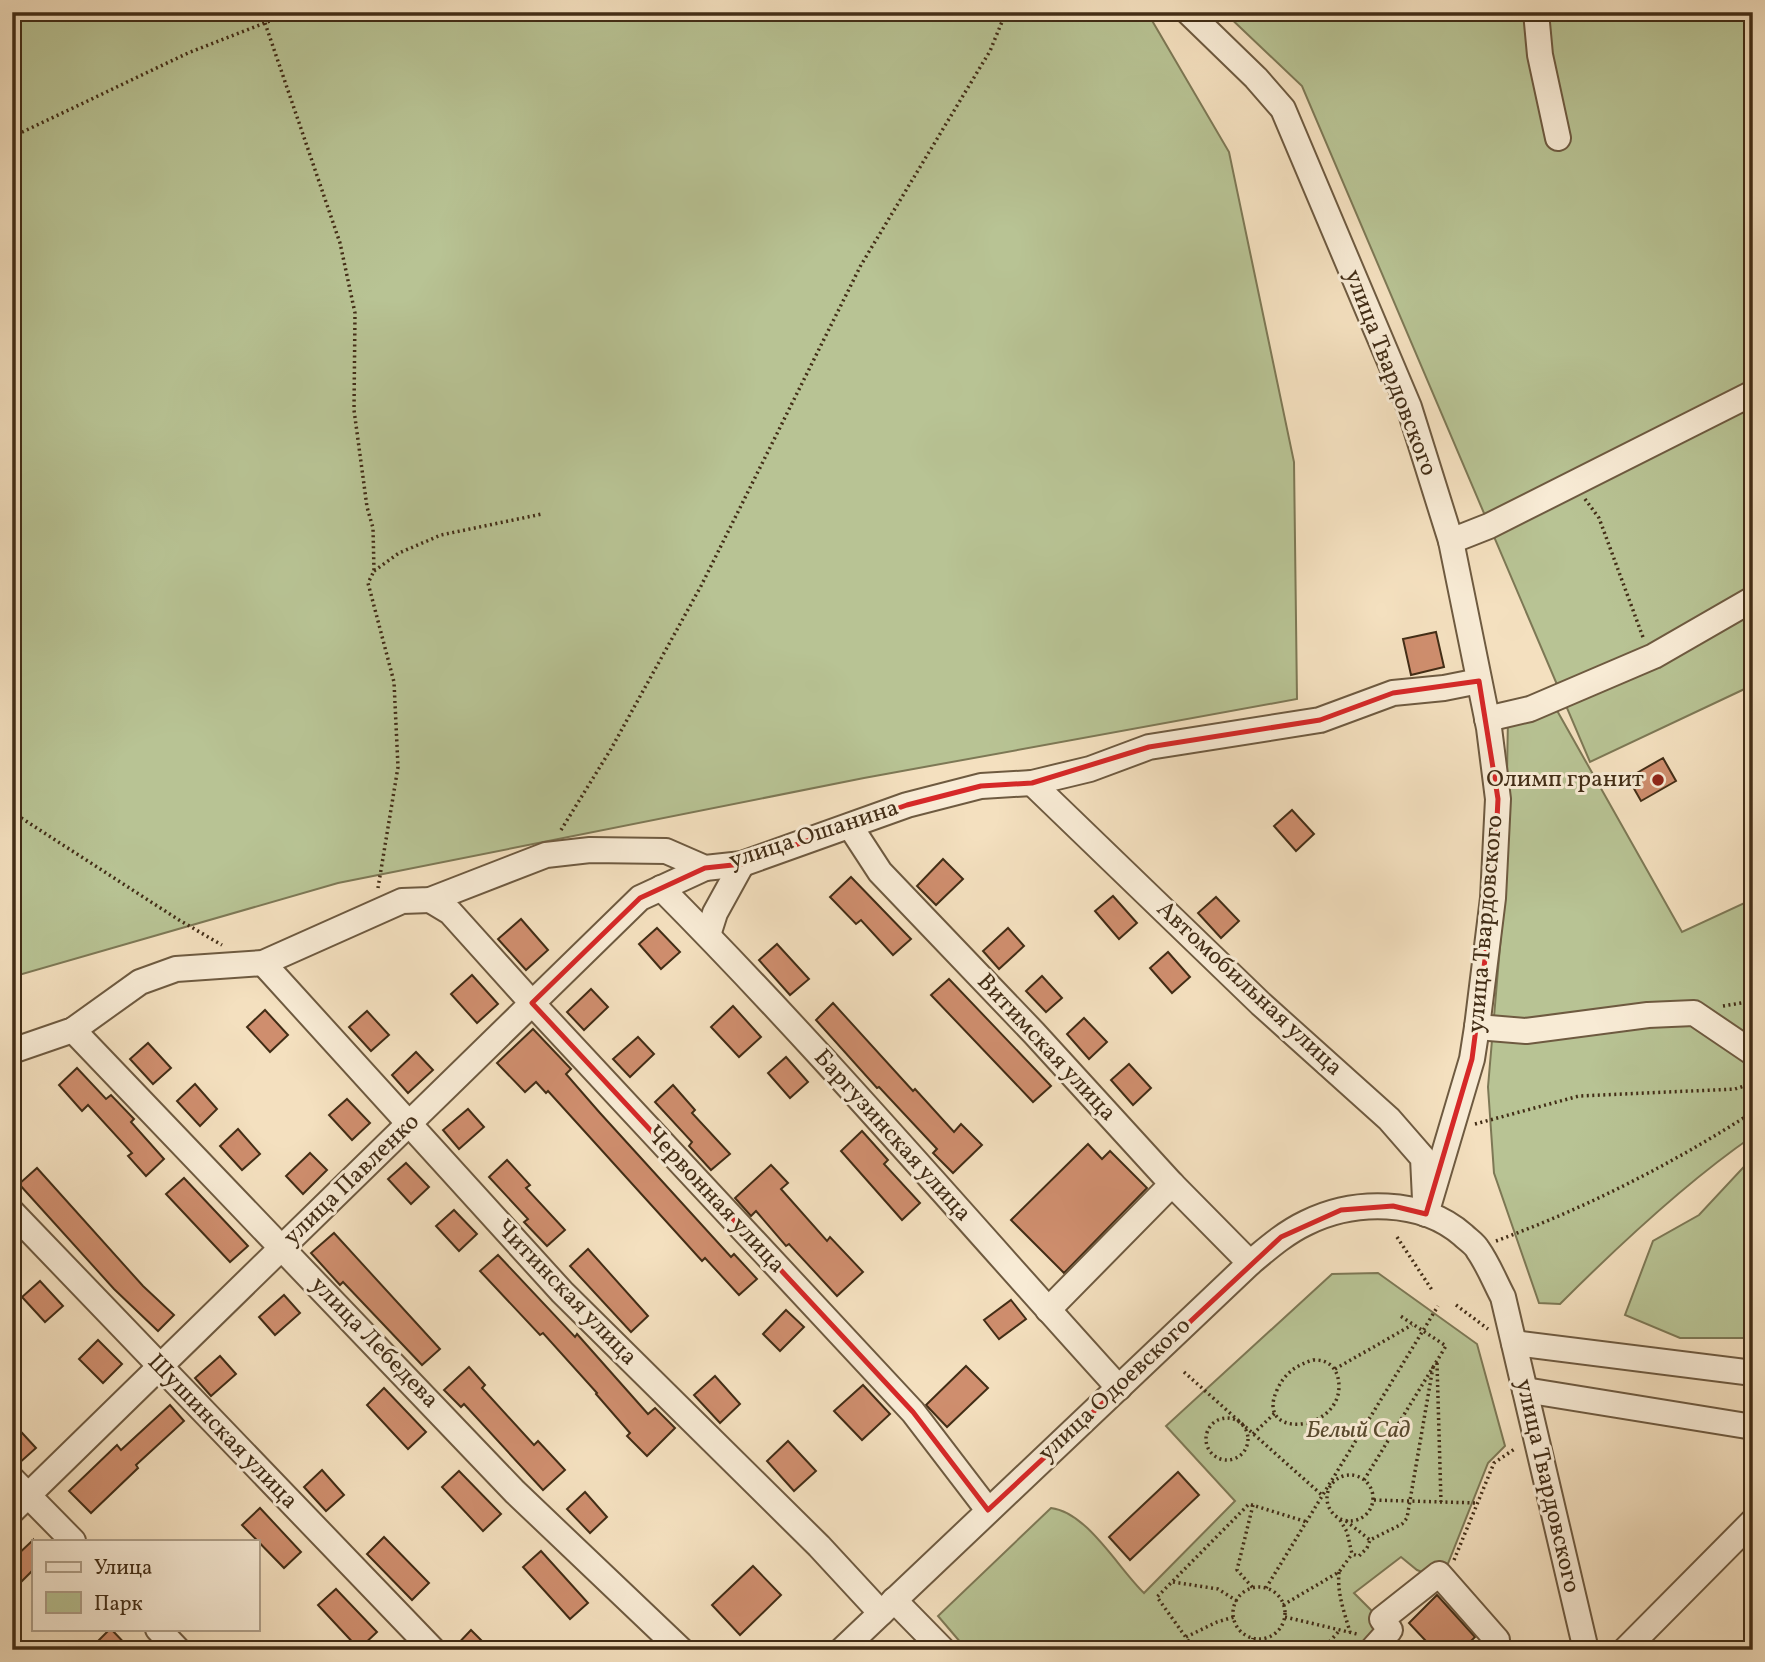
<svg xmlns="http://www.w3.org/2000/svg" width="1765" height="1662" viewBox="0 0 1765 1662" font-family="Vollkorn,serif">
	<style>
		.green { fill: #b8c394; stroke: #7d7855; stroke-width: 2 }
		.building { fill: #cf8e6e; stroke: #422d16; stroke-width: 2 }
		.lines { fill: none; stroke-linecap: round; stroke-linejoin: round }
		.minor-casing { stroke: #6e5a40; stroke-width: 28 }
		.path { stroke: #422d16; stroke-width: 3.5; stroke-dasharray: 2 3.5; stroke-linecap: butt }
		.minor { stroke: #f8ebd5; stroke-width: 24 }
		.marked { fill: none; stroke: #d62828; stroke-width: 5; stroke-linejoin: round }
		.poi-dot { fill: #8f2418; stroke: #f8ebd5; stroke-width: 2.5 }
		.labels { text-anchor: middle; dominant-baseline: central; stroke-width: 6; stroke-linejoin: round; paint-order: stroke }
		.street-label { font-size: 24px; fill: #422d16; stroke: #f8ebd5 }
		.poi-label { font-size: 24px; fill: #422d16; stroke: #f8ebd5; text-anchor: end }
		.park-label { font-size: 24px; font-style: italic; fill: #5a4b2f; stroke: #f8ebd5 }
	</style>
	<rect width="100%" height="100%" fill="#f4e0bf"/>
	<filter id="stains"><feTurbulence type="fractalNoise" baseFrequency=".00286" numOctaves="4"/><feColorMatrix values="0 0 0 0 .2 0 0 0 0 .09 0 0 0 0 .02 0 0 0 .5 -.17"/></filter>
	<radialGradient id="worn" r=".72"><stop offset=".6" stop-color="#630" stop-opacity="0"/><stop offset="1" stop-color="#630" stop-opacity=".3"/></radialGradient>
	<g class="green">
		<polygon points="12,12 1147,12 1229,152 1294,462 1297,699 864,778 338,883 12,977"/>
		<polygon points="1224,12 1753,12 1753,685 1590,762 1302,86"/>
		<path d="M1555,707L1682,932L1753,899V1136C1686,1182 1618,1246 1560,1304L1539,1303L1494,1173L1488,1087L1505,888L1508,717Z"/>
		<polygon points="1753,1157 1753,1338 1680,1338 1625,1315 1653,1241 1699,1215"/>
		<path d="M1378,1273L1477,1344L1505,1446L1488,1463L1447,1566L1430,1575L1417,1570L1401,1557L1354,1593L1384,1623L1358,1650H967L938,1616L1051,1508C1087,1512 1118,1568 1144,1593L1235,1501L1166,1426L1332,1274Z"/>
	</g>
	<g class="building">
		<polygon points="1436,632 1444,667 1411,675 1403,639"/>
		<polygon points="1663,758 1676,781 1641,801 1628,778"/>
		<polygon points="1292,810 1314,834 1296,851 1274,826"/>
		<polygon points="943,859 963,879 936,905 917,886"/>
		<polygon points="851,877 911,939 893,955 861,920 856,924 830,897"/>
		<polygon points="1113,896 1137,923 1119,939 1095,911"/>
		<polygon points="1216,897 1239,921 1221,938 1198,913"/>
		<polygon points="521,919 548,950 526,970 498,939"/>
		<polygon points="657,928 680,952 661,969 639,944"/>
		<polygon points="1008,928 1024,946 999,969 983,951"/>
		<polygon points="777,944 809,979 790,995 759,960"/>
		<polygon points="1168,952 1190,977 1172,993 1150,968"/>
		<polygon points="472,975 498,1004 477,1023 451,994"/>
		<polygon points="1042,976 1062,998 1046,1012 1026,991"/>
		<polygon points="949,979 1051,1086 1033,1102 931,995"/>
		<polygon points="591,989 608,1007 584,1030 567,1012"/>
		<polygon points="833,1003 913,1091 915,1089 954,1132 961,1124 982,1145 953,1173 933,1153 937,1149 879,1087 877,1088 816,1020"/>
		<polygon points="733,1006 761,1037 739,1057 711,1027"/>
		<polygon points="265,1010 288,1035 270,1052 247,1027"/>
		<polygon points="367,1011 389,1035 371,1051 349,1027"/>
		<polygon points="1084,1018 1107,1042 1089,1059 1067,1034"/>
		<polygon points="533,1029 571,1069 566,1074 600,1113 731,1257 734,1254 757,1279 739,1295 705,1258 702,1261 548,1091 546,1093 536,1082 525,1092 497,1063"/>
		<polygon points="638,1037 654,1054 630,1077 613,1059"/>
		<polygon points="148,1043 171,1068 153,1084 130,1059"/>
		<polygon points="416,1052 433,1070 408,1093 392,1075"/>
		<polygon points="786,1057 808,1082 790,1098 768,1073"/>
		<polygon points="1129,1064 1151,1088 1133,1105 1111,1080"/>
		<polygon points="77,1068 106,1099 111,1095 134,1119 131,1122 164,1159 146,1176 128,1156 132,1153 88,1105 82,1111 59,1085"/>
		<polygon points="195,1084 217,1109 200,1126 177,1101"/>
		<polygon points="673,1085 695,1110 692,1113 730,1154 711,1170 689,1146 692,1142 655,1102"/>
		<polygon points="347,1099 370,1123 352,1140 329,1115"/>
		<polygon points="468,1109 484,1127 459,1149 443,1130"/>
		<polygon points="238,1129 260,1154 242,1170 220,1146"/>
		<polygon points="862,1131 888,1160 884,1164 920,1203 902,1220 841,1151"/>
		<polygon points="1088,1144 1102,1159 1110,1151 1147,1188 1064,1273 1011,1220"/>
		<polygon points="310,1153 327,1170 303,1194 286,1176"/>
		<polygon points="507,1160 530,1185 526,1188 565,1230 547,1246 524,1222 528,1219 489,1177"/>
		<polygon points="406,1163 429,1187 411,1204 388,1179"/>
		<polygon points="771,1165 788,1183 781,1189 827,1241 830,1237 863,1272 837,1296 789,1244 786,1246 756,1211 751,1216 735,1198"/>
		<polygon points="37,1168 143,1286 174,1315 158,1331 114,1289 19,1184"/>
		<polygon points="184,1178 248,1246 230,1262 166,1194"/>
		<polygon points="454,1210 477,1234 459,1251 436,1226"/>
		<polygon points="334,1233 440,1349 422,1365 343,1282 340,1285 311,1253"/>
		<polygon points="588,1249 648,1316 631,1332 570,1266"/>
		<polygon points="498,1255 575,1337 577,1334 648,1414 655,1408 675,1428 647,1456 627,1436 630,1433 596,1394 597,1393 543,1333 540,1335 480,1271"/>
		<polygon points="40,1281 63,1306 45,1322 22,1297"/>
		<polygon points="284,1295 300,1313 275,1335 259,1317"/>
		<polygon points="1011,1300 1026,1319 999,1339 984,1320"/>
		<polygon points="786,1310 804,1327 780,1351 763,1334"/>
		<polygon points="98,1340 122,1364 103,1383 79,1359"/>
		<polygon points="220,1356 236,1374 211,1396 195,1378"/>
		<polygon points="966,1366 988,1388 947,1427 926,1405"/>
		<polygon points="469,1367 485,1385 482,1388 534,1445 538,1441 565,1470 543,1490 464,1404 461,1407 444,1390"/>
		<polygon points="715,1376 740,1404 720,1423 694,1395"/>
		<polygon points="863,1385 890,1414 862,1440 834,1411"/>
		<polygon points="384,1388 426,1432 408,1449 367,1405"/>
		<polygon points="170,1405 184,1421 136,1465 138,1468 91,1513 69,1491 117,1445 121,1450"/>
		<polygon points="12,1422 36,1448 17,1465 12,1465"/>
		<polygon points="788,1441 816,1471 794,1491 767,1461"/>
		<polygon points="322,1470 344,1495 326,1511 304,1487"/>
		<polygon points="459,1471 501,1514 483,1531 442,1487"/>
		<polygon points="1178,1472 1199,1495 1130,1560 1109,1537"/>
		<polygon points="585,1492 607,1517 590,1533 567,1509"/>
		<polygon points="260,1508 301,1552 284,1568 242,1525"/>
		<polygon points="384,1537 429,1583 412,1600 367,1554"/>
		<polygon points="33,1540 33,1570 12,1591 12,1560"/>
		<polygon points="541,1551 588,1603 570,1619 523,1567"/>
		<polygon points="753,1566 781,1595 740,1635 712,1605"/>
		<polygon points="336,1589 377,1632 359,1649 318,1605"/>
		<polygon points="1437,1595 1475,1637 1462,1650 1415,1650 1425,1640 1409,1623"/>
		<polygon points="111,1629 131,1650 89,1650 110,1629"/>
		<polygon points="471,1630 491,1650 452,1650"/>
	</g>
	<g class="lines">
		<defs>
			<g id="minor">
				<polyline points="1188,12 1256,78 1283,109 1409,407 1451,541 1489,728 1498,799 1493,898 1477,1027 1472,1059 1426,1214"/>
				<polyline points="1536,12 1540,55 1558,138"/>
				<polyline points="1451,541 1489,526 1753,393"/>
				<polyline points="1487,719 1530,709 1654,656 1753,599"/>
				<polyline points="1032,783 1261,1004 1389,1119 1423,1158 1425,1199"/>
				<polyline points="850,826 880,872 1034,1033 1172,1184 1250,1263"/>
				<path d="M661,888C820,1048 967,1221 1119,1388"/>
				<polyline points="430,900 450,912 532,1003 913,1412 988,1510"/>
				<polyline points="708,935 715,913 742,864"/>
				<polyline points="263,963 562,1292 819,1546 881,1613"/>
				<polyline points="1477,1027 1526,1031 1648,1015 1694,1013 1753,1053"/>
				<polyline points="73,1030 515,1492 681,1650"/>
				<polyline points="12,1051 73,1030 140,982 176,969 263,963 402,901 430,900 546,855 590,850 666,851 705,868 742,864 907,805 981,786 1032,783 1090,769 1149,747 1320,720 1393,693 1444,688 1479,681"/>
				<polyline points="12,1212 433,1650"/>
				<polyline points="1048,1310 1172,1184"/>
				<polyline points="1514,1343 1753,1373"/>
				<polyline points="1525,1390 1753,1427"/>
				<polyline points="12,1479 73,1541"/>
				<polyline points="12,1511 640,898 705,868"/>
				<polyline points="894,1600 943,1650"/>
				<polyline points="158,1629 178,1650"/>
				<path d="M842,1650L1250,1263C1268,1248 1285,1233 1306,1223C1354,1199 1422,1199 1463,1235C1468,1240 1475,1244 1478,1250C1488,1264 1495,1282 1503,1297L1586,1650"/>
				<polyline points="1372,1650 1390,1630 1382,1619 1439,1574 1497,1640 1489,1650"/>
				<polyline points="1625,1650 1753,1521"/>
			</g>
		</defs>
		<use href="#minor" class="minor-casing"/>
		<g class="path">
			<polyline points="265,23 340,243 355,313 354,410 367,507 373,528 374,571 368,583 394,682 398,767 378,888"/>
			<polyline points="12,137 188,53 293,12"/>
			<polyline points="1585,499 1599,518 1644,640"/>
			<polyline points="374,571 399,553 441,535 542,514"/>
			<polyline points="12,812 179,920 222,945"/>
			<polyline points="561,830 611,749 701,586 861,265 990,51 1006,12"/>
			<polyline points="1723,1006 1753,1001"/>
			<polyline points="1475,1124 1579,1096 1735,1089 1753,1083"/>
			<polyline points="1397,1237 1432,1290"/>
			<path d="M1496,1241C1586,1208 1672,1164 1753,1112"/>
			<polyline points="1456,1305 1488,1329"/>
			<path d="M1313,1360C1330,1359 1339,1370 1339,1387C1338,1433 1254,1439 1277,1390C1284,1374 1296,1365 1313,1360Z"/>
			<polyline points="1437,1363 1441,1502"/>
			<polyline points="1335,1369 1412,1325"/>
			<polyline points="1184,1372 1323,1496"/>
			<circle cx="1227" cy="1439" r="21"/>
			<polyline points="1253,1434 1275,1413"/>
			<circle cx="1350" cy="1498" r="23"/>
			<polyline points="1364,1480 1446,1346 1399,1315"/>
			<polyline points="1374,1500 1477,1503"/>
			<polyline points="1253,1505 1237,1570 1253,1588"/>
			<polyline points="1340,1520 1347,1532 1352,1554 1359,1556 1367,1548 1370,1540"/>
			<polyline points="1346,1521 1370,1540 1402,1524 1407,1518 1433,1367"/>
			<polyline points="1454,1560 1494,1463 1516,1448"/>
			<path d="M1339,1572C1337,1594 1344,1611 1350,1632"/>
			<polyline points="1173,1582 1218,1589 1237,1601"/>
			<circle cx="1259" cy="1613" r="26"/>
			<polyline points="1266,1588 1438,1306"/>
			<polyline points="1283,1605 1339,1572 1352,1554"/>
			<polyline points="1285,1617 1357,1634"/>
			<polyline points="1186,1637 1217,1622 1234,1617"/>
			<polyline points="1195,1650 1157,1597 1249,1504 1307,1522"/>
			<polyline points="1252,1650 1253,1638"/>
			<polyline points="1322,1650 1340,1630"/>
		</g>
		<use href="#minor" class="minor"/>
	</g>
	<path class="marked" d="M1479,681L1498,799L1493,898L1472,1059L1426,1214L1393,1206L1341,1210L1281,1237L988,1510L913,1412L532,1003L640,898L705,868L742,864L907,805L981,786L1032,783L1149,747L1320,720L1393,693Z"/>
	<circle class="poi-dot" cx="1658" cy="780" r="7"/>
	<g class="labels">
		<g class="street-label">
			<text transform="translate(1390 373) rotate(69)">улица Твардовского</text>
			<text transform="translate(814 835) rotate(-18)">улица Ошанина</text>
			<text transform="translate(1486 924) rotate(-85)">улица Твардовского</text>
			<text transform="translate(1249 989) rotate(43)">Автомобильная улица</text>
			<text transform="translate(1046 1048) rotate(47)">Витимская улица</text>
			<text transform="translate(892 1136) rotate(48)">Баргузинская улица</text>
			<text transform="translate(352 1180) rotate(-44)">улица Павленко</text>
			<text transform="translate(715 1200) rotate(47)">Червонная улица</text>
			<text transform="translate(566 1293) rotate(46)">Читинская улица</text>
			<text transform="translate(374 1343) rotate(46)">улица Лебедева</text>
			<text transform="translate(1115 1390) rotate(-43)">улица Одоевского</text>
			<text transform="translate(222 1432) rotate(46)">Шушинская улица</text>
			<text transform="translate(1547 1486) rotate(77)">улица Твардовского</text>
		</g>
		<g class="poi-label">
			<text x="1644" y="780">Олимп гранит</text>
		</g>
		<g class="park-label">
			<text x="1358" y="1431">Белый Сад</text>
		</g>
	</g>
	<rect width="1765" height="1662" fill="none" stroke="#f4e0bf" stroke-width="42"/>
	<rect x="14" y="14" width="1737" height="1634" fill="none" stroke="#422d16" stroke-width="3.5"/>
	<rect x="21" y="21" width="1723" height="1620" fill="none" stroke="#422d16" stroke-width="2"/>
	<rect x="32" y="1540" width="228" height="91" fill="#f8ebd5" stroke="#af9f89" stroke-width="2"/>
	<rect x="46" y="1562" width="35" height="10" fill="#f8ebd5" stroke="#af9f89" stroke-width="2"/>
	<text x="94" y="1574" font-size="21" fill="#422d16">Улица</text>
	<rect x="46" y="1592" width="35" height="21" fill="#b8c394" stroke="#af9f89" stroke-width="2"/>
	<text x="94" y="1610" font-size="21" fill="#422d16">Парк</text>
	<rect width="100%" height="100%" filter="url(#stains)"/>
	<rect width="100%" height="100%" fill="url(#worn)"/>
</svg>
